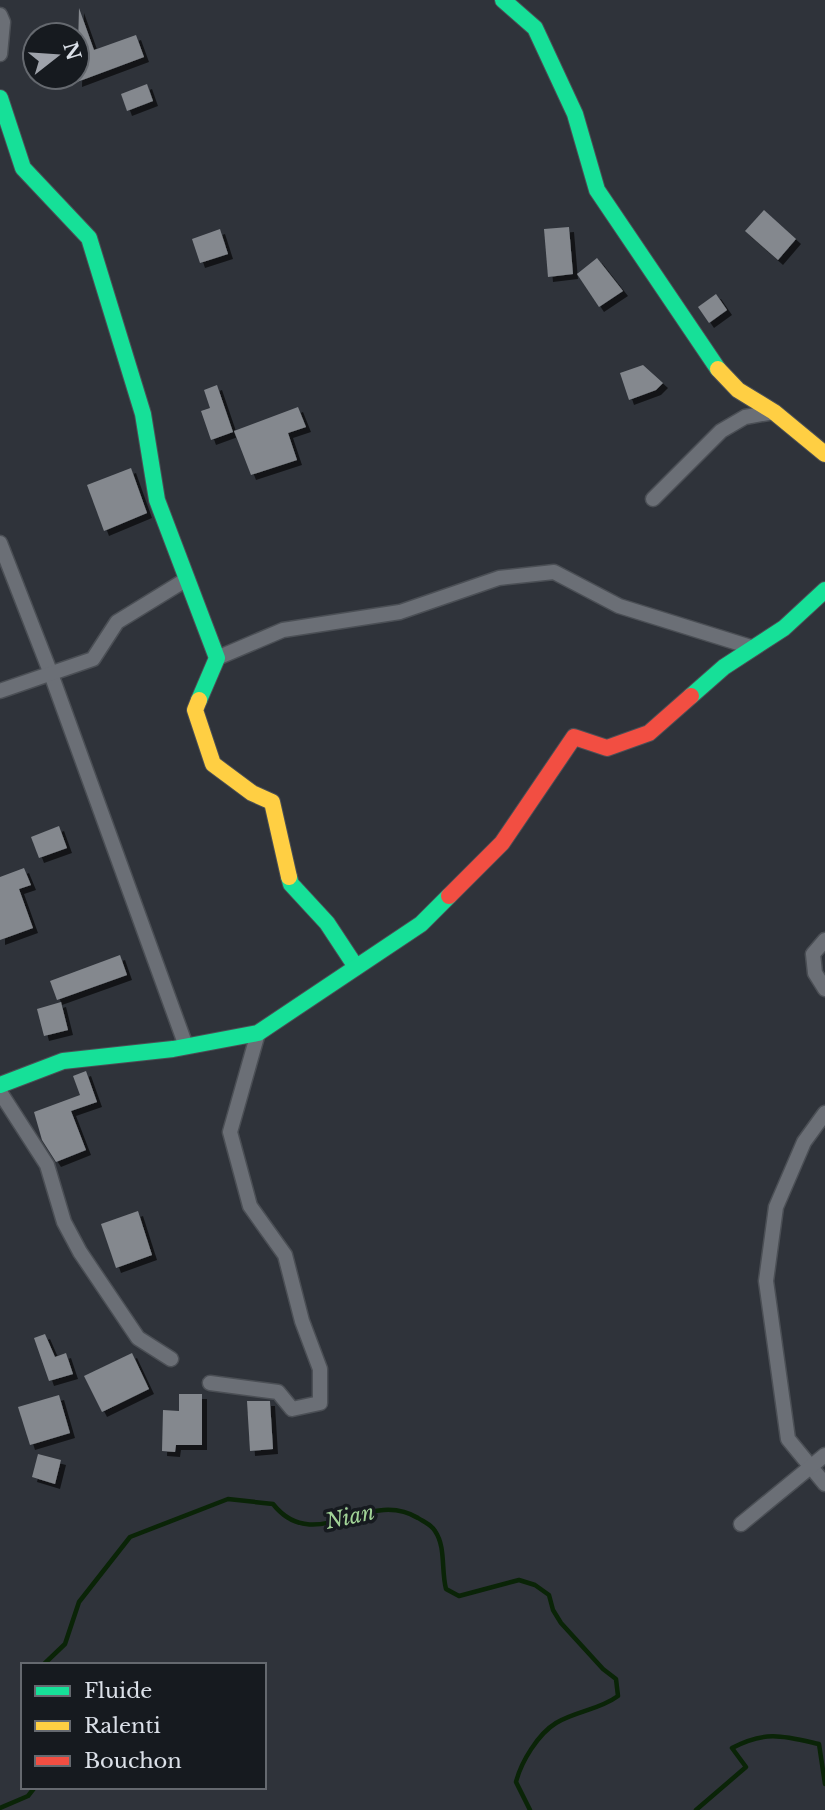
<svg xmlns="http://www.w3.org/2000/svg" width="825" height="1810" viewBox="0 0 825 1810" font-family="'Libre Baskerville',serif">
	<style>
		.lines { fill: none; stroke-linecap: round; stroke-linejoin: round }
		.stream { stroke: #0a2407; stroke-width: 4.5 }
		.building { fill: #84888e; filter: url(#shadow) }
		.street-casing { stroke: #4b4f55; stroke-width: 17 }
		.fast-casing { stroke: #4b4f55; stroke-width: 18 }
		.slow-casing { stroke: #4b4f55; stroke-width: 18 }
		.jam-casing { stroke: #4b4f55; stroke-width: 18 }
		.street { stroke: #6b6f76; stroke-width: 14 }
		.fast { stroke: #16e098; stroke-width: 16 }
		.slow { stroke: #ffcf43; stroke-width: 16 }
		.jam { stroke: #f24e42; stroke-width: 16 }
		.labels { text-anchor: middle; dominant-baseline: central; stroke-width: 7; stroke-linejoin: round; paint-order: stroke }
		.water-label { font-size: 21px; font-style: italic; fill: #a1d397; stroke: #161a1f }
	</style>
	<defs>
		<filter id="shadow"><feDropShadow dx="5" dy="5" stdDeviation="0" flood-color="#0009"/></filter>
	</defs>
	<rect width="100%" height="100%" fill="#2f333a"/>
	<g class="lines">
		<g class="stream">
			<path d="M43,1665L65,1644L79,1602L130,1537L228,1499L273,1504C315,1557 368,1487 418,1518C424,1522 432,1525 435,1531C446,1547 441,1570 446,1589L459,1596L519,1580L535,1585L549,1595L553,1610L561,1623L603,1669L616,1679L618,1696C599,1710 576,1711 556,1723C538,1734 521,1762 516,1782L530,1810"/>
			<polyline points="0,1808 28,1796 35,1787"/>
			<path d="M696,1810L746,1767L732,1748C766,1730 784,1736 819,1744L825,1784"/>
		</g>
	</g>
	<g class="building">
		<polygon points="79,8 94,50 136,35 144,57 77,82"/>
		<polygon points="147,84 153,101 127,111 121,94"/>
		<polygon points="764,210 796,239 778,260 745,231"/>
		<polygon points="569,227 573,274 548,277 544,229"/>
		<polygon points="220,229 228,254 200,263 192,239"/>
		<polygon points="597,258 623,291 599,307 577,274"/>
		<polygon points="716,294 727,310 709,323 698,307"/>
		<polygon points="643,365 663,383 656,390 629,400 620,373"/>
		<polygon points="217,385 233,432 211,440 201,411 210,408 204,390"/>
		<polygon points="298,407 306,427 288,433 297,460 251,475 234,431"/>
		<polygon points="131,468 147,513 104,531 87,485"/>
		<polygon points="59,826 67,848 39,858 31,837"/>
		<polygon points="24,868 31,885 19,889 33,928 0,940 0,877"/>
		<polygon points="120,955 127,975 57,1000 50,981"/>
		<polygon points="61,1002 68,1030 44,1036 37,1009"/>
		<polygon points="86,1071 97,1102 71,1111 86,1150 56,1162 42,1140 34,1112 80,1095 73,1076"/>
		<polygon points="138,1211 152,1255 116,1268 101,1224"/>
		<polygon points="45,1334 55,1357 66,1353 73,1374 49,1381 34,1338"/>
		<polygon points="132,1353 149,1389 102,1412 84,1376"/>
		<polygon points="179,1394 202,1394 202,1445 176,1445 175,1452 162,1451 163,1410 179,1411"/>
		<polygon points="59,1395 70,1433 30,1445 18,1407"/>
		<polygon points="247,1401 270,1401 273,1449 250,1451"/>
		<polygon points="38,1454 61,1460 55,1484 32,1477"/>
	</g>
	<g class="lines">
		<defs>
			<g id="street">
				<polyline points="0,15 3,22 0,54"/>
				<polyline points="653,499 721,431 745,417 774,412"/>
				<polyline points="0,543 51,674 186,1046"/>
				<polyline points="217,658 283,630 400,612 499,578 554,572 619,606 754,648"/>
				<polyline points="0,691 93,659 117,622 187,579"/>
				<polyline points="825,940 813,954 815,973 825,989"/>
				<polyline points="0,1092 47,1165 64,1222 80,1252 138,1338 171,1359"/>
				<polyline points="825,1113 804,1142 776,1207 766,1281 788,1439 825,1484"/>
				<polyline points="210,1383 278,1392 292,1409 320,1403 320,1369 302,1321 285,1255 250,1206 230,1132 258,1033"/>
				<polyline points="741,1524 825,1455"/>
			</g>
			<g id="fast">
				<polyline points="503,0 535,28 575,114 597,190 718,369"/>
				<polyline points="0,98 23,168 89,238 143,414 157,500 217,658 199,700"/>
				<polyline points="691,696 724,667 784,628 825,590"/>
				<polyline points="289,877 291,884 327,923 356,967"/>
				<polyline points="0,1085 63,1061 173,1049 258,1033 421,924 449,896"/>
			</g>
			<g id="slow">
				<polyline points="718,369 738,390 774,412 825,454"/>
				<polyline points="199,700 195,710 213,764 252,793 272,802 289,877"/>
			</g>
			<polyline id="jam" points="449,896 502,843 574,737 607,748 649,733 691,696"/>
		</defs>
		<use href="#street" class="street-casing"/>
		<use href="#fast" class="fast-casing"/>
		<use href="#slow" class="slow-casing"/>
		<use href="#jam" class="jam-casing"/>
		<use href="#street" class="street"/>
		<use href="#fast" class="fast"/>
		<use href="#slow" class="slow"/>
		<use href="#jam" class="jam"/>
	</g>
	<g class="labels">
		<g class="water-label">
			<text transform="translate(350 1517) rotate(-12)">Nian</text>
		</g>
	</g>
	<rect x="21" y="1663" width="245" height="126" fill="#161a1f" stroke="#65696f" stroke-width="2"/>
	<rect x="35" y="1686" width="35" height="10" fill="#16e098" stroke="#65696f" stroke-width="2"/>
	<text x="84" y="1698" font-size="21" fill="#dbe0e8">Fluide</text>
	<rect x="35" y="1721" width="35" height="10" fill="#ffcf43" stroke="#65696f" stroke-width="2"/>
	<text x="84" y="1733" font-size="21" fill="#dbe0e8">Ralenti</text>
	<rect x="35" y="1756" width="35" height="10" fill="#f24e42" stroke="#65696f" stroke-width="2"/>
	<text x="84" y="1768" font-size="21" fill="#dbe0e8">Bouchon</text>
	<g transform="translate(56 56) rotate(73)"><circle r="33" fill="#161a1f" stroke="#65696f" stroke-width="2"/>
	<path d="M0-5L12 26L0 18L-12 26Z" fill="#9fa3ab"/>
	<text y="-10" font-size="19" font-weight="bold" text-anchor="middle" fill="#dbe0e8">N</text>
	</g>
</svg>
